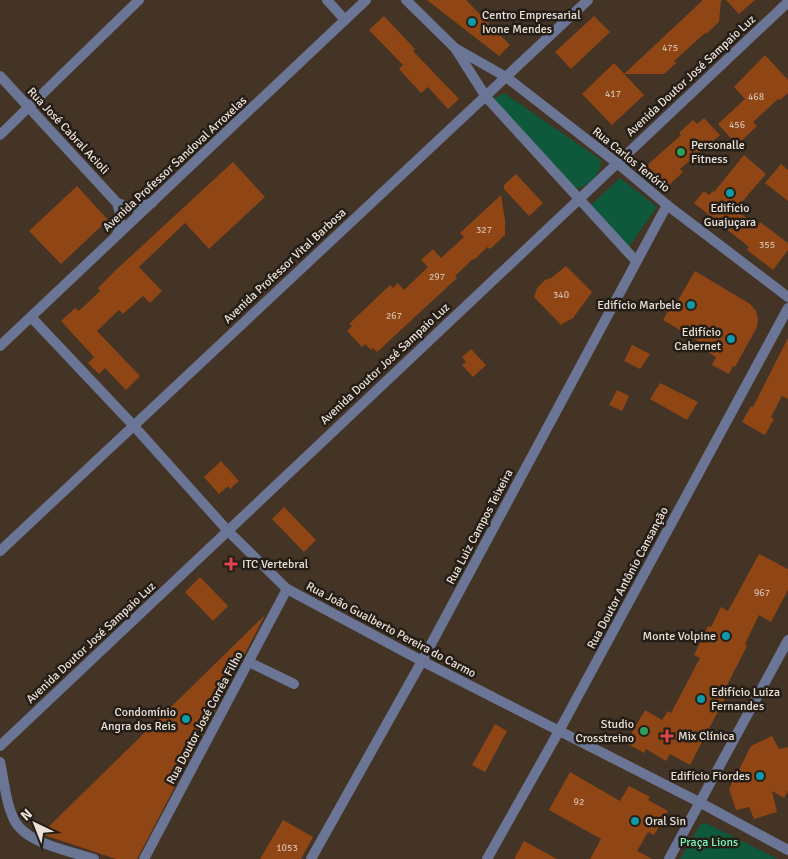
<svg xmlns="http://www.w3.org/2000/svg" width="788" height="859" viewBox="0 0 788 859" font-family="Signika,sans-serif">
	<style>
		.green { fill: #0e593b }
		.building { fill: #904514 }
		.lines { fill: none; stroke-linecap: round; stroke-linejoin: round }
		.minor { stroke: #6b7596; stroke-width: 10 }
		.tertiary { stroke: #6b7596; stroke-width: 10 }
		.culture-dot { fill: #0f9aa8; stroke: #241e17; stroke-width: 2 }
		.leisure-dot { fill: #2e9e5b; stroke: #241e17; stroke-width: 2 }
		.health-dot { fill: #e0444e; stroke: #241e17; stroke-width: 2 }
		.labels { text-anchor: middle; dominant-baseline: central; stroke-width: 5; stroke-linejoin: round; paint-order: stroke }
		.number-label { font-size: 10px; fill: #d4b9a6 }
		.poi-label { font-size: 12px; fill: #eae0d7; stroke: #241e17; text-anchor: start }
		.street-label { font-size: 12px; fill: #eae0d7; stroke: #241e17 }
		.park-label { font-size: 12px; fill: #76fabb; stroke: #241e17 }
	</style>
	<rect width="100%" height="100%" fill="#433426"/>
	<g class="green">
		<path d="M504,93L601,160C601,175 588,187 574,189L495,103V98Z"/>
		<polygon points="620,178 657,207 628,248 590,206"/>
		<polygon points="706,823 778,859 680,859 700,825"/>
	</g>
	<g class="building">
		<polygon points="427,0 466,0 510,45 499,56"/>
		<polygon points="703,0 721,0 719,22 706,34 705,33 674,61 676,63 664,74 624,74"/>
		<polygon points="726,0 755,0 739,14"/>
		<polygon points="384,16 415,49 413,51 459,99 448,109 428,87 421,93 399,69 403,65 369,30"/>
		<polygon points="594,16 610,32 571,69 555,52"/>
		<polygon points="765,55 788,80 788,93 780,100 778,99 753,122 757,126 737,145 718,124 745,99 734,87"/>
		<polygon points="614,63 644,95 612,125 582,94"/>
		<polygon points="704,118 720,135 680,169 683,172 667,187 657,176 653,178 644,168 681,135 679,133 693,120 697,124"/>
		<polygon points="744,155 766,174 736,209 757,227 760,222 788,243 788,250 773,270 747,250 749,247 694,203 704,191 709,195 713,191 714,192"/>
		<polygon points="233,162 265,197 209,249 185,223 139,267 162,291 150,303 143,296 123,314 119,310 97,331 140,376 126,390 105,368 99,374 88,363 94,357 61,321 75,308 79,311 100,291 98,288 117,269"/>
		<polygon points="781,164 788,170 788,201 765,183"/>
		<polygon points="516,174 543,203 529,216 504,189 504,185"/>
		<polygon points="77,186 108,220 61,264 29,231"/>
		<polygon points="501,195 505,220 505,235 490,249 487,247 474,260 473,259 455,276 457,278 377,352 373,348 371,350 365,344 362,347 347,331 352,326 349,324 390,285 393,288 398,283 404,290 428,267 421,260 433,249 441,258 464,237 460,233"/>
		<polygon points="566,266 592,292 573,318 561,325 534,297 537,288 545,280 551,278"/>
		<polygon points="695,271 750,304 756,311 758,319 757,327 735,367 733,366 729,374 712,365 716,357 706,351 708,347 663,320 674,300 677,302"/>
		<polygon points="788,338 788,399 782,396 771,417 774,419 765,435 742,422 751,406 753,407"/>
		<polygon points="632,345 650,354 640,369 624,361"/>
		<polygon points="471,349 486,365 473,377 462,365 466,362 462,357"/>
		<polygon points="660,383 698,402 687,420 650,399"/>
		<polygon points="617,390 629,396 622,411 609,405"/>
		<polygon points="221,461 239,481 230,489 228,486 219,494 204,477"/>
		<polygon points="284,507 316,540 304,552 272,519"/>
		<polygon points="759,554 788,569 788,590 771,622 759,615 745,644 747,646 724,691 728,692 690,765 670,754 666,761 646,749 644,753 626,743 645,710 662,720 668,711 671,713 700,658 694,655 708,626 711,627 721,607 728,611"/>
		<polygon points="200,577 228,606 213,621 185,592"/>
		<polygon points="265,615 137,859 116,859 41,834"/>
		<polygon points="495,724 507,731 485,772 472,765"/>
		<polygon points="772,736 779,749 788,747 788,791 784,798 772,791 777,812 754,819 749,807 736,810 729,789 751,746"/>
		<polygon points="570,772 620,801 629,786 650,797 648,800 668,811 654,835 648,832 637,851 652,859 590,859 601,839 549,810"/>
		<polygon points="283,820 313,837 301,859 260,859"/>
		<polygon points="524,841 557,859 514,859"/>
	</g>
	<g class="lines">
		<g class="minor">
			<polyline points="327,0 345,20"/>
			<polyline points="455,48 486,97 636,261"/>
			<path d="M0,76L117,203C121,215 121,223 117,235"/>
			<polyline points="0,135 139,0"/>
			<polyline points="117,203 135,208 152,203"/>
			<polyline points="31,317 133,425 228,531 287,589 422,661 699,802 788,850"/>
			<polyline points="0,551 588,0"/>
			<polyline points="249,662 294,684"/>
			<polyline points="0,746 788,2"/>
			<polyline points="144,859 287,589"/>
			<polyline points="311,859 422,661 667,205"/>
			<polyline points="487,859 559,731 788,308"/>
		</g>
		<g class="tertiary">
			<polyline points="406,0 455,48 506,77 617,163 667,205 788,297"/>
			<polyline points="0,346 366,0"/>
			<path d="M0,762C4,779 5,799 12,815C22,844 68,850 94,859"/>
			<polyline points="669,859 788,640"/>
		</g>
	</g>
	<g class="culture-dot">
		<circle cx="472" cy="22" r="5"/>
		<circle cx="730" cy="193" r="5"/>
		<circle cx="691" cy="305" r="5"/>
		<circle cx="731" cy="339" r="5"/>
		<circle cx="726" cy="636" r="5"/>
		<circle cx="701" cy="699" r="5"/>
		<circle cx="186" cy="719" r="5"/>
		<circle cx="760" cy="776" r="5"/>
		<circle cx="635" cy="821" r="5"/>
	</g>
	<g class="leisure-dot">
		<circle cx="681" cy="152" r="5"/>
		<circle cx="644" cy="731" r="5"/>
	</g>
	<g class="health-dot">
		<path d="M228.5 556.5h5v5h5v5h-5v5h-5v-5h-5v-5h5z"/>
		<path d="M664.5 728.5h5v5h5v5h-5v5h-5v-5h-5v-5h5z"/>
	</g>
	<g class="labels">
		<g class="number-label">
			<text x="670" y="48">475</text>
			<text x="613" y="94">417</text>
			<text x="756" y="97">468</text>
			<text x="737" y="125">456</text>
			<text x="484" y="230">327</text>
			<text x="767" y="245">355</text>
			<text x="437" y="277">297</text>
			<text x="561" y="295">340</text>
			<text x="394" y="316">267</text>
			<text x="762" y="593">967</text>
			<text x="579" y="802">92</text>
			<text x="287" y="848">1053</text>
		</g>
		<g class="poi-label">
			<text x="482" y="15">Centro Empresarial<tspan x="482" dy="14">Ivone Mendes</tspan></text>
			<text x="691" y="145">Personalle<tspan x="691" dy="14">Fitness</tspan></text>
			<text x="730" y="208" text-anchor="middle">Edifício<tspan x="730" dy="14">Guajuçara</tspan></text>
			<text x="681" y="305" text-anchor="end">Edifício Marbele</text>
			<text x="721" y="332" text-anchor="end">Edifício<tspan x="721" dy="14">Cabernet</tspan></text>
			<text x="242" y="564">ITC Vertebral</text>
			<text x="716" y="636" text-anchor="end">Monte Volpine</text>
			<text x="711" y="692">Edifício Luiza<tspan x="711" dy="14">Fernandes</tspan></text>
			<text x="176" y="712" text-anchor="end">Condomínio<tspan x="176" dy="14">Angra dos Reis</tspan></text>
			<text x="634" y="724" text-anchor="end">Studio<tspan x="634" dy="14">Crosstreino</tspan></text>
			<text x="678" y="736">Mix Clínica</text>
			<text x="750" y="776" text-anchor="end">Edifício Fiordes</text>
			<text x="645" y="821">Oral Sin</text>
		</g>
		<g class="street-label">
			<text transform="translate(691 76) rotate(-43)">Avenida Doutor José Sampaio Luz</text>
			<text transform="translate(68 131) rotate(47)">Rua José Cabral Acioli</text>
			<text transform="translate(631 160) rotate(39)">Rua Carlos Tenório</text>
			<text transform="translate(175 164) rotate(-43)">Avenida Professor Sandoval Arroxelas</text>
			<text transform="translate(285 266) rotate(-43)">Avenida Professor Vital Barbosa</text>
			<text transform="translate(385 364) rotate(-43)">Avenida Doutor José Sampaio Luz</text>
			<text transform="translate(480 527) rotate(-62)">Rua Luiz Campos Teixeira</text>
			<text transform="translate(628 578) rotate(-62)">Rua Doutor Antônio Cansanção</text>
			<text transform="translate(391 630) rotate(28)">Rua João Gualberto Pereira do Carmo</text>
			<text transform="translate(91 643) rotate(-43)">Avenida Doutor José Sampaio Luz</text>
			<text transform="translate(205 718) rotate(-62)">Rua Doutor José Corrêa Filho</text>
		</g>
		<g class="park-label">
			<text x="709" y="842">Praça Lions</text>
		</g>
	</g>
	<g transform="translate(35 824) rotate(317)" stroke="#241e17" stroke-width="4" paint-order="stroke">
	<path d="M0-4L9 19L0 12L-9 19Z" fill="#eae0d7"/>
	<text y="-8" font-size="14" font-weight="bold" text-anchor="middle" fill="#eae0d7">N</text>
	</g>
</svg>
